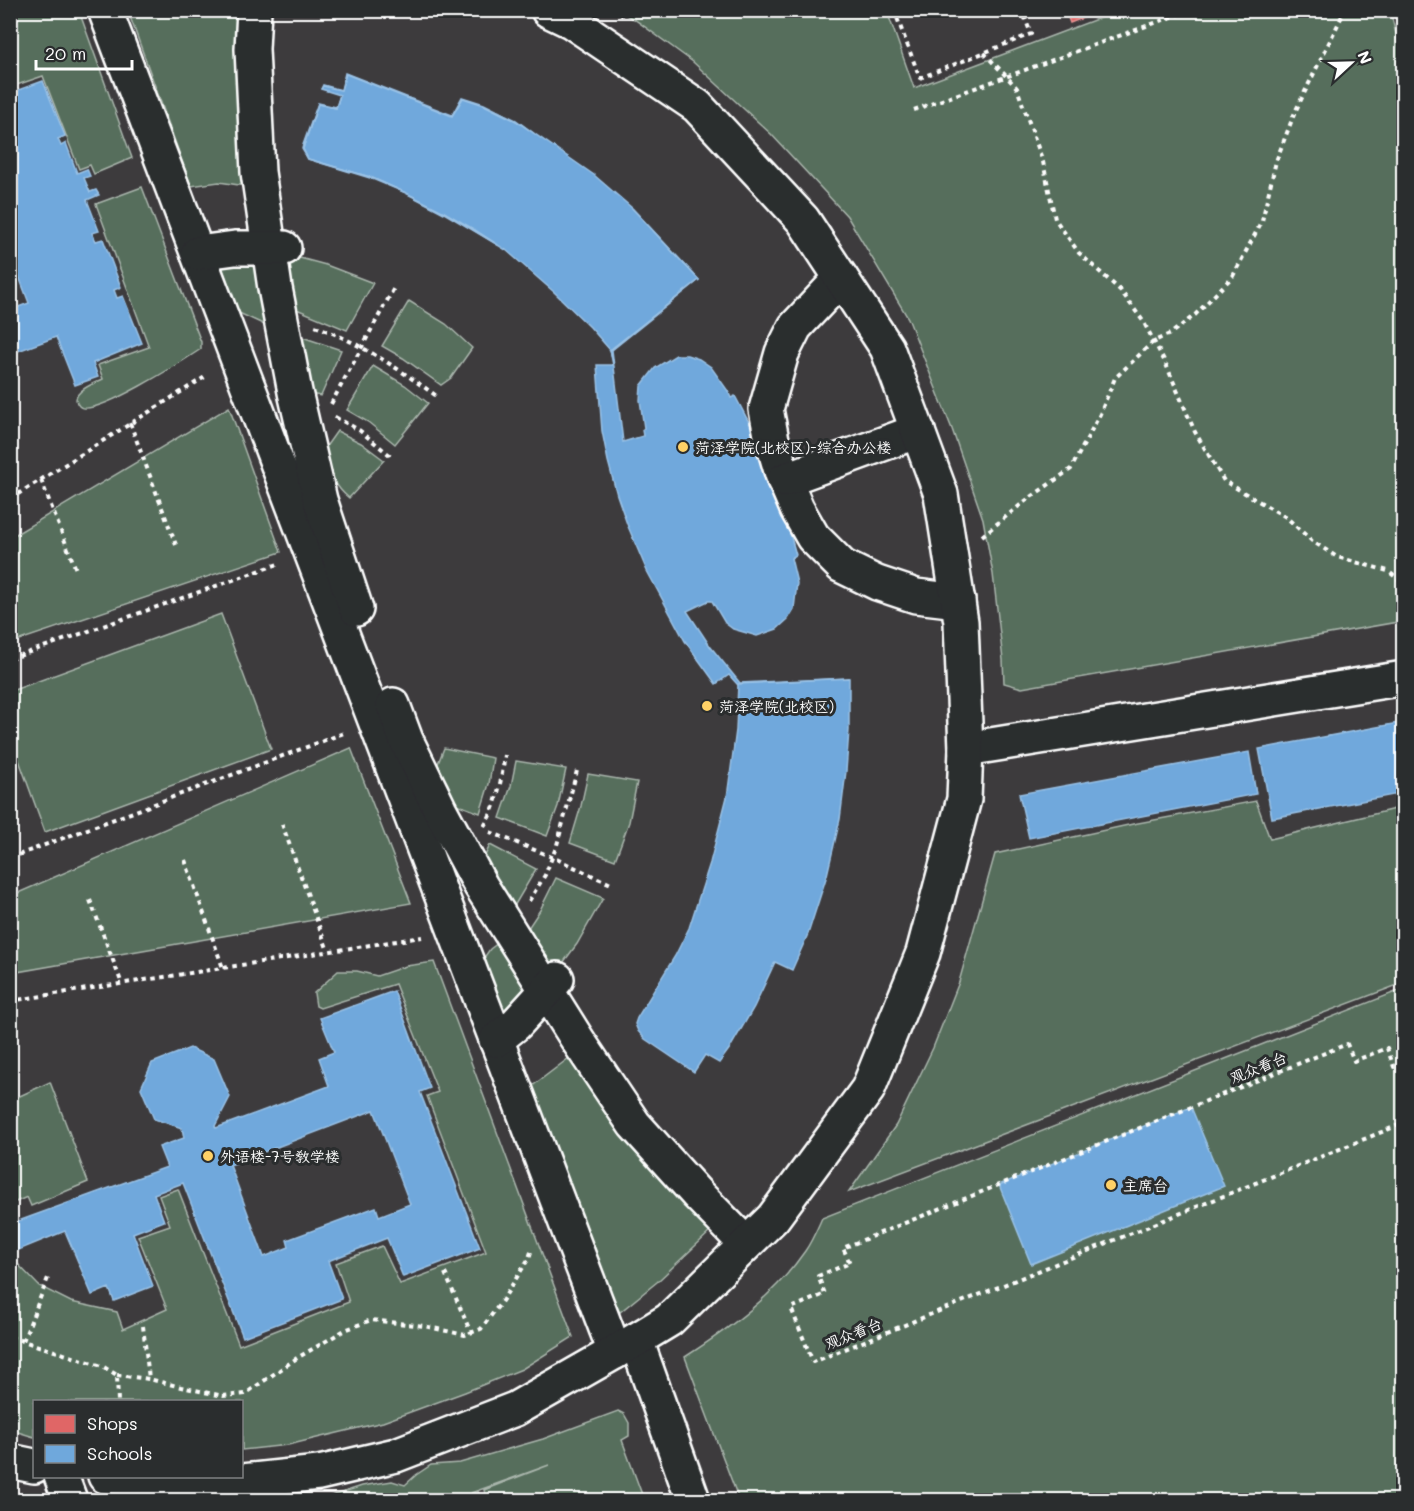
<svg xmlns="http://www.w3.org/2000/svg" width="1414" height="1511" viewBox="0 0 1414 1511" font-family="Mali,'LXGW WenKai TC',sans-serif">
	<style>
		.built { fill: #3d3a3e; fill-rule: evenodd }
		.green { fill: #566e5b; stroke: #aab6ad; stroke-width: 1.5 }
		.shops { fill: #e06666; stroke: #e99494; stroke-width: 1.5 }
		.schools { fill: #6fa8dc; stroke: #9ac2e6; stroke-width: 1.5; fill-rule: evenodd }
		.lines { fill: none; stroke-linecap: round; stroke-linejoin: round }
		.minor-casing { stroke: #fff; stroke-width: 38 }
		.path { stroke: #fff; stroke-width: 4; stroke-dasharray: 4.5 4.5; stroke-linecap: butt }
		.minor { stroke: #2a2d2e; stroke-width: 33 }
		.poi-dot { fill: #ffd166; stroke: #2a2d2e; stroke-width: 2 }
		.labels { text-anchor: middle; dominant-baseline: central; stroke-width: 6; stroke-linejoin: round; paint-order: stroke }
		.poi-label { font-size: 15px; fill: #fff; stroke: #2a2d2e; text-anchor: start }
		.street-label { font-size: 15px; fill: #fff; stroke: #2a2d2e }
	</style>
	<rect width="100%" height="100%" fill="#2a2d2e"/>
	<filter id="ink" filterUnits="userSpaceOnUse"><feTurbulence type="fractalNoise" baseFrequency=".0167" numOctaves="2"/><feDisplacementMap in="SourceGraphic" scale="12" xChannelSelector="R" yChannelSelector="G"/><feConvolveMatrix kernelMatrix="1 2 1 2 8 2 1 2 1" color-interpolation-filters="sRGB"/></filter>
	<g filter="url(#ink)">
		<path class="built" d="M10,11H1403V1500H11ZM34,1402H242V1476H34Z"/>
		<g class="green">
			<polygon points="10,11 79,11 132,158 94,174 90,165 79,169 43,76 11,87"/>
			<polygon points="128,11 238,11 246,186 219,182 191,186"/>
			<polygon points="618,11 887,11 914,88 1118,11 1390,11 1404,64 1403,621 1022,688 1004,683 1003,660 993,574 983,519 952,429 908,318 847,216 771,134 693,62 634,19"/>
			<path d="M142,187L201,342V349C186,359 92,420 79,406C67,393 95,383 103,379L98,365L149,347L96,204Z"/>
			<polygon points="285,254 326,265 373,283 347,330 294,308"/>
			<polygon points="241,263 258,268 266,310 265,325 239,313 222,267"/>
			<polygon points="409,301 446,324 472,348 451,378 441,385 403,358 382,346"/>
			<polygon points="299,336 341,350 321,396 310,394"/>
			<polygon points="373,366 405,385 428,403 395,444 368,422 347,410"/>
			<polygon points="229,407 281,552 11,643 11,537"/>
			<path d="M337,431L361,443L384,460L349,498C331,484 330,468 325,448Z"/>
			<polygon points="221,614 271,749 45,832 11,738 11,691"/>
			<polygon points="351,748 411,903 11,973 11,896"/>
			<polygon points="444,748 493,758 489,784 480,813 456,804 448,784 437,766"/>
			<polygon points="516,761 566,769 558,806 547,836 500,818 511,786"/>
			<polygon points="588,774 637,782 629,822 615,860 570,843 581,806"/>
			<polygon points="1256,801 1270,839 1403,807 1403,983 849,1192 896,1125 933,1048 959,982 995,854 1133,824"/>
			<polygon points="490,845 536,869 513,908 484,858"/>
			<polygon points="556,878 603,898 577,944 554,975 528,928 540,910"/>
			<polygon points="501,941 527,994 504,1018 483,959 490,949"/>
			<polygon points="434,962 573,1337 522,1369 465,1392 383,1422 288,1445 242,1450 242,1402 34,1402 34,1437 11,1430 11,1257 39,1286 71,1302 117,1312 123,1329 167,1309 138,1236 170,1225 159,1196 178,1189 239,1345 349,1302 336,1263 382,1246 400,1284 486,1252 427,1096 438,1092 395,984 320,1008 316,1006 314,993 338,971 357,971 377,976 406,966"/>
			<path d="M1403,989V1500H739L685,1357C730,1328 775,1295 805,1251C812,1241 817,1229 822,1218Z"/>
			<polygon points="573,1055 712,1230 657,1282 620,1312 612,1307 531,1087"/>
			<polygon points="50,1082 88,1182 31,1206 27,1197 11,1204 11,1100"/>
			<polygon points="618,1411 624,1414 629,1423 629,1436 622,1440 644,1500 487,1500 484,1490 549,1465 471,1493 478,1491 481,1500 320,1500 362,1486 392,1481 405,1485 416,1475 431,1465 460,1463 543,1439"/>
		</g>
		<polygon class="shops" points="1065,10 1103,10 1070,23"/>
		<g class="schools">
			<polygon points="345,73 452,115 462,97 484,104 516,120 535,134 516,121 484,105 463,98 452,116 346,74 341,90 323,86 321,89 323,85 341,90"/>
			<polygon points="346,74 452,116 463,98 484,105 516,121 594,175 632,208 699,280 610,350 590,327 554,292 506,250 444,212 406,193 370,177 308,159 303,149 304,145 318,104 336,108 340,95 321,89 323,86 341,90"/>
			<polygon points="43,81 65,136 58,139 61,146 66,143 77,173 87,169 90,176 84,178 90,192 96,190 99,195 87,200 99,231 92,233 96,241 103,239 121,287 114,290 117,298 123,296 142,343 93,363 98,377 75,385 56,337 10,354 10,310 29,303 10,253 10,93"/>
			<polygon points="340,95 336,108 318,104 304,145 303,149 308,159 370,177 406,193 444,212 475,230 498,245 444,213 406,193 370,178 308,159 302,149 303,145 318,103 336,107"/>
			<polygon points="632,208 699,280 612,350 623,442 643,436 642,430 644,428 640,400 641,386 655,368 676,355 687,355 699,359 711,367 728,391 731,398 735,396 753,430 783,509 796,555 791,558 797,583 794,609 788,619 777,629 757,636 733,629 725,623 712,601 708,601 687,611 710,646 740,683 849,678 740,684 738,685 729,675 716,684 685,641 647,571 627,524 617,495 608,461 602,431 597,365 613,365 610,350 699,280"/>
			<polygon points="849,678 849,730 846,771 840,819 827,875 808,934 792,970 775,962 754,1007 730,1048 719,1063 705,1055 694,1072 645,1039 638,1031 635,1024 637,1018 675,956 689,928 710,863 727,797 731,768 736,730 738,684"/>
			<polygon points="1404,722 1404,793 1272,818 1259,749"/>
			<polygon points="1249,752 1256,794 1029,838 1019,794"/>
			<path d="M394,991L430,1088L420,1092L480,1248L403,1277L387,1238L328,1261L342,1299L243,1337L183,1183L154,1194L164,1221L133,1233L153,1286L114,1301L109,1288L92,1295L65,1231L16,1251L10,1238V1224L167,1167L159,1147L184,1138L182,1128L154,1119L141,1088L152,1063L190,1048L214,1059L230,1097L215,1126L216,1128L329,1086L319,1058L334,1052L320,1018ZM374,1110L410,1204L379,1216L376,1207L287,1240L289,1247L264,1257L230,1165Z"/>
			<polygon points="1191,1107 1224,1186 1031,1264 999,1185"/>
		</g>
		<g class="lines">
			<defs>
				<g id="minor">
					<polyline points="105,10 615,1352"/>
					<polyline points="254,10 252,49 258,172 275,288 295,392 320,500 356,609"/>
					<polyline points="198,253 235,248 284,248"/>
					<polyline points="841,278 795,327 782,353 766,409 772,440 782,474 797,509 813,537 842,566 877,583 916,596 958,601"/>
					<polyline points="784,480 918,431"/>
					<polyline points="393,705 406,740 440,810 481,886 579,1042 634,1124 698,1195 746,1244"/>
					<polyline points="966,749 1404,678"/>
					<polyline points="496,1040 516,1024 557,979"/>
					<polyline points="636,1340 693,1500"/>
					<polyline points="10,1461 34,1466"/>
					<polyline points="61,1476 70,1500"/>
					<polyline points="105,1476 168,1481 242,1481 319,1473 396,1455 515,1409 636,1340 669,1320 773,1218 868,1089 923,953 964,799 966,749 961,622 941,494 887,348 803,220 697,106 571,21 548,10"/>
				</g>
			</defs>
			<use href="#minor" class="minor-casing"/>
			<g class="path">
				<polyline points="894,10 920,78 1031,34 1022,10"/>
				<polyline points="620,16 627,10"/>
				<polyline points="984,53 1007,77 1017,88 1043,162 1055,219 1079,253 1121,291 1143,321 1165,362 1195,432 1224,481 1286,517 1312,541 1337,557 1388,571 1404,584"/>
				<polyline points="914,110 1191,10"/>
				<path d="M315,326C359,342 399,369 438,397"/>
				<polyline points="331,404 394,288"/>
				<polyline points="335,417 359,430 391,456"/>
				<polyline points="130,423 176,545"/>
				<polyline points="41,480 77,572"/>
				<polyline points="10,499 208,375"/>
				<polyline points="982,536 1024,502 1071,469 1100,414 1115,378 1154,341 1170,334 1195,315 1233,276 1262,221 1276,161 1295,112 1345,10"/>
				<polyline points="10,659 281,563"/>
				<polyline points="282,824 328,951"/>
				<path d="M484,826C498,805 501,779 505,755"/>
				<polyline points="490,832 552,857 611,884"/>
				<polyline points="10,858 344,733"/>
				<polyline points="185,860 223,968"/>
				<polyline points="90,900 122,984"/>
				<polyline points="529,901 545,875 557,845 578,767"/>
				<polyline points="10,1001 422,937"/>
				<polyline points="1404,1064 1394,1067 1387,1048 1354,1061 1347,1044 843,1248 850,1263 818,1276 825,1294 791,1308 813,1362 1404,1123"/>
				<polyline points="445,1273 471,1333"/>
				<polyline points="143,1326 149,1379"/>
				<polyline points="10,1337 102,1366 117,1375 118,1402"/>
				<polyline points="23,1341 48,1278"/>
				<polyline points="117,1375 149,1379 181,1387 223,1396 245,1394 297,1358 345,1330 371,1320 424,1326 465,1335 481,1329 502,1301 529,1258 532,1249"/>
			</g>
			<use href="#minor" class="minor"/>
		</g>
	</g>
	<g class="poi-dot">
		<circle cx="683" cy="447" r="6"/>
		<circle cx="707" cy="706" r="6"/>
		<circle cx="208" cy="1156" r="6"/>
		<circle cx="1111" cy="1185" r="6"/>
	</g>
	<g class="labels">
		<g class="poi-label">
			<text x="695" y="447">菏泽学院(北校区)-综合办公楼</text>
			<text x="719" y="706">菏泽学院(北校区)</text>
			<text x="220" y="1156">外语楼-7号教学楼</text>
			<text x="1123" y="1185">主席台</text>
		</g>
		<g class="street-label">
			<text transform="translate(1258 1067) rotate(-22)">观众看台</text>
			<text transform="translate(853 1333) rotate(-22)">观众看台</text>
		</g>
	</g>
	<rect width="1414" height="1511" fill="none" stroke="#2a2d2e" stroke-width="36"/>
	<rect x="18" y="18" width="1378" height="1475" fill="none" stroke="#fff" stroke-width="2" filter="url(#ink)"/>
	<rect x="33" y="1400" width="210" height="78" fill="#2a2d2e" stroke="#7f8182" stroke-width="1.5"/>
	<rect x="45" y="1415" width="30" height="18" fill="#e06666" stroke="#7f8182" stroke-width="1.5"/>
	<text x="87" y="1430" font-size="18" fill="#ffffff">Shops</text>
	<rect x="45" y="1445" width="30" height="18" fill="#6fa8dc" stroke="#7f8182" stroke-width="1.5"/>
	<text x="87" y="1460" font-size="18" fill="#ffffff">Schools</text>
	<g transform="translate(1351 63) rotate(68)" stroke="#2a2d2e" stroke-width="4.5" paint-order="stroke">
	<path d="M0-4.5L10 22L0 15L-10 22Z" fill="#ffffff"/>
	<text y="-9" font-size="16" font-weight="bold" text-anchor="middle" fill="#ffffff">N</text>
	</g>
	<path d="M36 60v9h96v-9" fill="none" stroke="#ffffff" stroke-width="3"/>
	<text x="45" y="60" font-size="18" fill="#ffffff" stroke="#2a2d2e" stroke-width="4.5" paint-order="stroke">20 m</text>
</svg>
